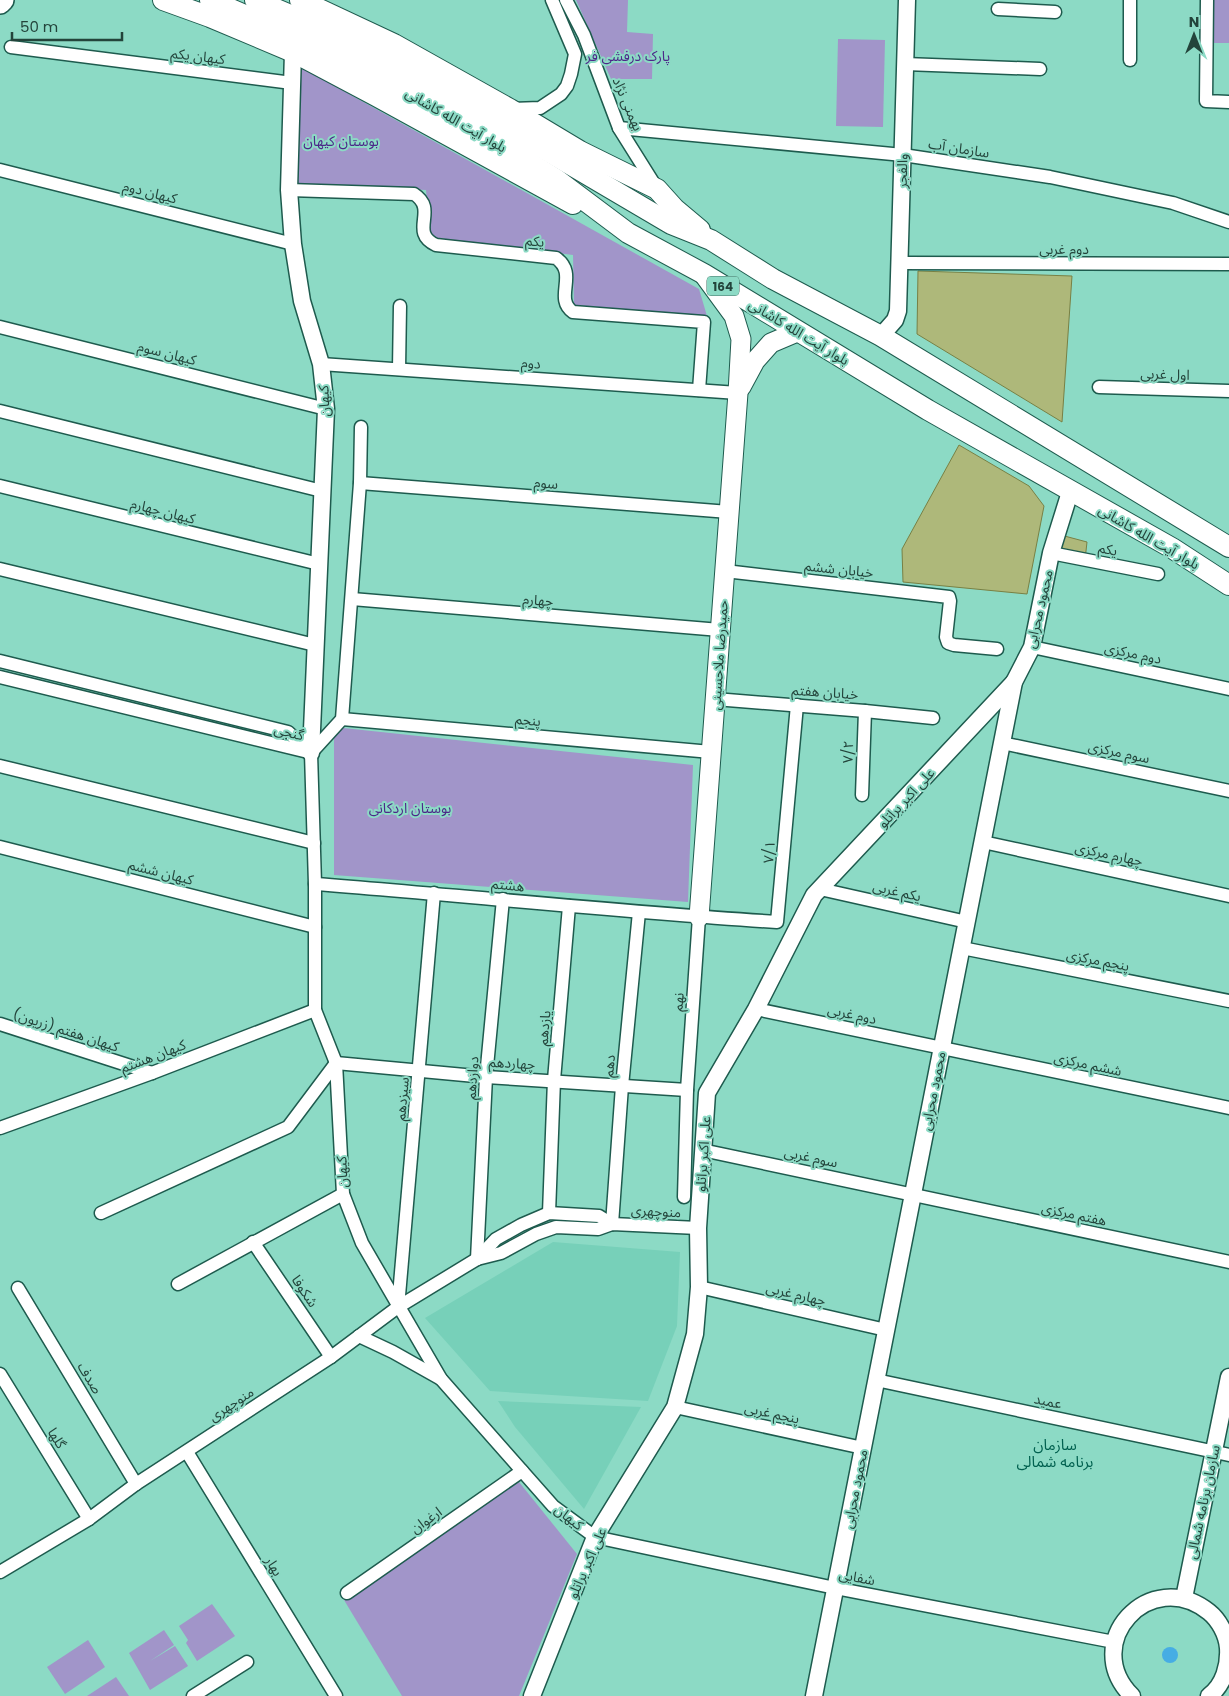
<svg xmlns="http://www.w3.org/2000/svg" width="1229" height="1696" viewBox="0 0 1229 1696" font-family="Poppins,'Noto Sans Arabic',sans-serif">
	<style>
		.built { fill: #77d0b9 }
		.green { fill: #a195c9 }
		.water { fill: #46ade4 }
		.building { fill: #aeb87a; stroke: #788044 }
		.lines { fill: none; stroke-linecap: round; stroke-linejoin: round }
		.minor-casing { stroke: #1e5b4e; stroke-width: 15 }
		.tertiary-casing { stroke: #1e5b4e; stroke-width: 19 }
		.secondary-casing { stroke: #1e5b4e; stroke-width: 21 }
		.primary-casing { stroke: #1e5b4e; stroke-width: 22 }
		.trunk-casing { stroke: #1e5b4e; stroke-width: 24 }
		.minor { stroke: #fff; stroke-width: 12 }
		.tertiary { stroke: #fff; stroke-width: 16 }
		.secondary { stroke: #fff; stroke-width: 19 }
		.primary { stroke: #fff; stroke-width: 20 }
		.trunk { stroke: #fff; stroke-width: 21 }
		.labels { text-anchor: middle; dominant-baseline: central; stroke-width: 4; stroke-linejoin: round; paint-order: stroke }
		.shield { fill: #8cdac5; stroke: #427164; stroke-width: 1 }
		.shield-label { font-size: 12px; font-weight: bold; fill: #23443b }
		.street-label { font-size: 14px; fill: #23443b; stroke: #8cdac5 }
		.park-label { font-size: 14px; fill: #4c2889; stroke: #8cdac5 }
		.neighbourhood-label { font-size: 15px; fill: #00604f; stroke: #8cdac5 }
	</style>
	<rect width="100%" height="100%" fill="#8cdac5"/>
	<g class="built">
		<polygon points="553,1242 680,1252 677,1326 648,1401 490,1391 425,1318"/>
		<polygon points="498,1401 641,1407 584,1509 515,1427"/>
	</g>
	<g class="green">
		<polygon points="576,0 628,0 627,32 653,34 652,79 611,79"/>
		<rect x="1213" y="0" width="16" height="43"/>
		<polygon points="838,39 885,40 883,127 836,126"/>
		<polygon points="297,65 699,289 707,316 574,305 573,255 430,237 426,190 294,184"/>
		<polygon points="334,727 693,765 688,902 334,875"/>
		<polygon points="519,1482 577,1554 519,1696 402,1696 344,1600"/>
		<polygon points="212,1604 235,1636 197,1661 186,1643 188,1640 179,1626"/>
		<polygon points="164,1630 174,1645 150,1661 175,1646 188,1666 150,1690 129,1653"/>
		<polygon points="88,1640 105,1667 65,1694 47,1667"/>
		<polygon points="116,1677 129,1696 87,1696"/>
	</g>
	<circle class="water" cx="1170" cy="1655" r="8"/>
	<g class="building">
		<polygon points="918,271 1072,276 1062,422 917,334"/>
		<polygon points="959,445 1029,486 1044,506 1027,594 903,582 902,549"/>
		<polygon points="1057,534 1087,542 1085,560 1052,552"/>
	</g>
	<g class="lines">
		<defs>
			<g id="minor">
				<polyline points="566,0 584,35 619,128 656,187"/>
				<polyline points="1207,0 1206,101 1229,102"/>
				<polyline points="998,9 1055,12"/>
				<polyline points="11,47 292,83"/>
				<polyline points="1130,60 1130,0"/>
				<polyline points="905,64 1040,69"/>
				<polyline points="512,109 540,108 561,94 567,86 571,74 575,54 552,0"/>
				<polyline points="619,128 903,155 1050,177 1173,203 1229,222"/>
				<polyline points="0,170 293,244"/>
				<path d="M289,190L414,194C439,210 408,232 436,245L556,258C579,274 553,298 573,312L704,322L699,390"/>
				<polyline points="900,263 1229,264"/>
				<polyline points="0,327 326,409"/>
				<polyline points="321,364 738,393"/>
				<polyline points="399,369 400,306"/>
				<polyline points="1099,387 1229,391"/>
				<polyline points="0,411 322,491"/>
				<polyline points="361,427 360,483 342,719 311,753 315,884 315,1010 336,1063 343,1194 362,1243 441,1379 553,1506 595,1537 835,1588 1114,1642"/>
				<polyline points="360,483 729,512"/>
				<polyline points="0,486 319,564"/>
				<polyline points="1051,553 1158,574"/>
				<polyline points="0,569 315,645"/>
				<polyline points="725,571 949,597 950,601 946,637 948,643 954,645 997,649"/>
				<polyline points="352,599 720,630"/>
				<polyline points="1032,647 1229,689"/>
				<polyline points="0,661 288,732 311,753"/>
				<polyline points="0,677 308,752"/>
				<polyline points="715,699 865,711 933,718"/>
				<polyline points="342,719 711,752"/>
				<polyline points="1002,743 1229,791"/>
				<polyline points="0,766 314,843"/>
				<polyline points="862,795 865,711"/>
				<polyline points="983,842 1229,896"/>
				<polyline points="0,847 315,927"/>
				<path d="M315,884C469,896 623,912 777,922L797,705"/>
				<polyline points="820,889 967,922"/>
				<polyline points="962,948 1229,1001"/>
				<polyline points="756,1009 1229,1108"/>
				<polyline points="0,1024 152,1073"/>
				<polyline points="336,1063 486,1077 687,1090"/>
				<polyline points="0,1128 152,1073 315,1010"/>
				<polyline points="702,1150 1229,1262"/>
				<polyline points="684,1197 687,1090 699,917"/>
				<polyline points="101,1213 288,1127 336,1063"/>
				<polyline points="549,1213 554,1080 569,906"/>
				<polyline points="612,1224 622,1086 639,912"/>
				<polyline points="253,1242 331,1357"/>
				<polyline points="477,1259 486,1077 503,899"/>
				<polyline points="477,1259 501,1253 536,1234 556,1227 598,1229 612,1224 698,1228"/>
				<polyline points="178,1284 343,1194"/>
				<polyline points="699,1287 886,1330"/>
				<polyline points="18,1288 136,1484"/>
				<polyline points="398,1307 434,893"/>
				<polyline points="359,1336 393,1352 441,1379"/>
				<polyline points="0,1374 89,1519"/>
				<polyline points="876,1380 1229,1455"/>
				<polyline points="675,1407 863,1448"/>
				<polyline points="187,1452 336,1696"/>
				<polyline points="0,1572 89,1519 136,1484 331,1357 398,1307 477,1259 496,1239 521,1225 549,1213 599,1216 612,1224"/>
				<polyline points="347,1593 522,1471"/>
				<polyline points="193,1696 247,1662"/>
			</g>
			<g id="tertiary">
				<polyline points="293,52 289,190 293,244 302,301 321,364 326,409 311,753"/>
				<polyline points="881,336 895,320 898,311 907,0"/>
				<polyline points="1184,1598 1229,1377"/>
				<polyline points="532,1696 595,1537 675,1407 695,1334 699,1287 698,1228 707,1093 756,1009 814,895 1014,682"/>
				<polyline points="814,1696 1014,682 1032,647 1051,553 1070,492"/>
				<path d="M1132,1696C1079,1643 1150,1565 1209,1612C1219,1620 1227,1635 1228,1648C1229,1665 1224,1685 1209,1696"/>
			</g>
			<g id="secondary">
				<polyline points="741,387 755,361 771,343 797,332"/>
				<polyline points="699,917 738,393 741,339 734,316 704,275"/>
			</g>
			<g id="primary">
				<polyline points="163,0 210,17 293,52 376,96 573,204"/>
				<polyline points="210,0 302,40 384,79 494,141 556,179 628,233 704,274 928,410 1172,548 1229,585"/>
				<polyline points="255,0 309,23 382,58 486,115 671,224 711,240 773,279 881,336 1229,547"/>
				<polyline points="300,0 394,44 510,109 580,151 657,189 675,209 700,230"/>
			</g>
			<polyline id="trunk" points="0,3 3,0"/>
		</defs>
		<use href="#minor" class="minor-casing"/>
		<use href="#tertiary" class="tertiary-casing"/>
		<use href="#secondary" class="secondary-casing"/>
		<use href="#primary" class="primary-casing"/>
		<use href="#trunk" class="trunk-casing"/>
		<use href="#minor" class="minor"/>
		<use href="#tertiary" class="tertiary"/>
		<use href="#secondary" class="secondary"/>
		<use href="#primary" class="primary"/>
		<use href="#trunk" class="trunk"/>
	</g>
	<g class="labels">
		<rect class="shield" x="707" y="276.5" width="32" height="19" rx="4"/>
		<g class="shield-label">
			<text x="723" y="286">164</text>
		</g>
		<g class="street-label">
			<text transform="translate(198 56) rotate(7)">کیهان یکم</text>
			<text transform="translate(628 104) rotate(67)">بهمنی نژاد</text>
			<text transform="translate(456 120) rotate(30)">بلوار آیت الله کاشانی</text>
			<text transform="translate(959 148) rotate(9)">سازمان آب</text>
			<text transform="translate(902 171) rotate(-89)">والفجر</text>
			<text transform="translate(150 192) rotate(14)">کیهان دوم</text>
			<text transform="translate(535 241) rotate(6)">یکم</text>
			<text x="1064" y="249">دوم غربی</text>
			<text transform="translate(799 332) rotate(31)">بلوار آیت الله کاشانی</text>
			<text transform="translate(167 353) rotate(14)">کیهان سوم</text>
			<text transform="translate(531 363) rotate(4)">دوم</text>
			<text transform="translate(1165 374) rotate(2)">اول غربی</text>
			<text transform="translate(324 401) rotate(-93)">کیهان</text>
			<text transform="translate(546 483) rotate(5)">سوم</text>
			<text transform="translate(163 511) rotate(14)">کیهان چهارم</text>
			<text transform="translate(1149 537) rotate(30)">بلوار آیت الله کاشانی</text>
			<text transform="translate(1108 549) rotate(11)">یکم</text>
			<text transform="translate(839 569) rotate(6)">خیابان ششم</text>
			<text transform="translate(538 600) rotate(5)">چهارم</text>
			<text transform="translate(1039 609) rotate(-77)">محمود محرابی</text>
			<text transform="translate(1133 653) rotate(12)">دوم مرکزی</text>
			<text transform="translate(719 655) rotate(-86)">حمیدرضا ملاحسینی</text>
			<text transform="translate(825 692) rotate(4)">خیابان هفتم</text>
			<text transform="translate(528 720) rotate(5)">پنجم</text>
			<text transform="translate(289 732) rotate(14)">گنجی</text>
			<text transform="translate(848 752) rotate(-88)">۷/۲</text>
			<text transform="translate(1119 752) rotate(12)">سوم مرکزی</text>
			<text transform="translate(906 798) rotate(-47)">علی اکبر براتلو</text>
			<text transform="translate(769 852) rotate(-85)">۷/۱</text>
			<text transform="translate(1109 854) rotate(12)">چهارم مرکزی</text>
			<text transform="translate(161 872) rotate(14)">کیهان ششم</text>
			<text transform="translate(508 885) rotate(6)">هشتم</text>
			<text transform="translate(897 891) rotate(13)">یکم غربی</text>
			<text transform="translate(1098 960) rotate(11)">پنجم مرکزی</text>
			<text transform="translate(678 1002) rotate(-86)">نهم</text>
			<text transform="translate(852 1014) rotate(12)">دوم غربی</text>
			<text transform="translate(544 1028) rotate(-85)">یازدهم</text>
			<text transform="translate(66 1030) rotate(18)">کیهان هفتم (زریون)</text>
			<text transform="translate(153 1056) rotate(-21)">کیهان هشتم</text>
			<text transform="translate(512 1063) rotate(3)">چهاردهم</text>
			<text transform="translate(1088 1064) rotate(12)">ششم مرکزی</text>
			<text transform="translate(609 1066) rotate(-85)">دهم</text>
			<text transform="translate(472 1078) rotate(-86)">دوازدهم</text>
			<text transform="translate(933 1091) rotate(-79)">محمود محرابی</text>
			<text transform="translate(402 1099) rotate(-85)">سیزدهم</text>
			<text transform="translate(703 1154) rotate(-86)">علی اکبر براتلو</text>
			<text transform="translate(811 1157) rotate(12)">سوم غربی</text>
			<text transform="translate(342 1172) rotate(-93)">کیهان</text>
			<text transform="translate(656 1211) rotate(3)">منوچهری</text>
			<text transform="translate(1074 1214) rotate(12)">هفتم مرکزی</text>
			<text transform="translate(305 1291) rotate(56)">شکوفا</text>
			<text transform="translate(796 1294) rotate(13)">چهارم غربی</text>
			<text transform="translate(90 1378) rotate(59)">صدف</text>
			<text transform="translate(1048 1401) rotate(12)">عمید</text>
			<text transform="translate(231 1404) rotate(-33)">منوچهری</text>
			<text transform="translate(772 1413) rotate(12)">پنجم غربی</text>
			<text transform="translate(57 1438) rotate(58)">گلها</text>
			<text transform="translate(855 1489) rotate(-79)">محمود محرابی</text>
			<text transform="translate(1203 1502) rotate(-78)">سازمان برنامه شمالی</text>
			<text transform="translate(569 1517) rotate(38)">کیهان</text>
			<text transform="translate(426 1520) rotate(-35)">ارغوان</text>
			<text transform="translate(587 1563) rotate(-66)">علی اکبر براتلو</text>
			<text transform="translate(274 1566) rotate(59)">بهار</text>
			<text transform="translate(857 1577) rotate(11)">شفایی</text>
		</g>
		<g class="park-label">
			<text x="628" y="56">پارک درفشی فر</text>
			<text x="341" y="141">بوستان کیهان</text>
			<text x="410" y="808">بوستان اردکانی</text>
		</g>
		<g class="neighbourhood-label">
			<text x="1055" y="1444">سازمان<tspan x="1055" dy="17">برنامه شمالی</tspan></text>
		</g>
	</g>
	<g transform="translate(1194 35)" stroke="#8cdac5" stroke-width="4" paint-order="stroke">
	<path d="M0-4L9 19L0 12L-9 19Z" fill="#23443b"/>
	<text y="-8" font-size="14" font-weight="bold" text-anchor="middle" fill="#23443b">N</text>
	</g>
	<path d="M12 32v8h110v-8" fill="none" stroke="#23443b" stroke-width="2.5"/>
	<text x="20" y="32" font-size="15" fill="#23443b" stroke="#8cdac5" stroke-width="4" paint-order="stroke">50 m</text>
</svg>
